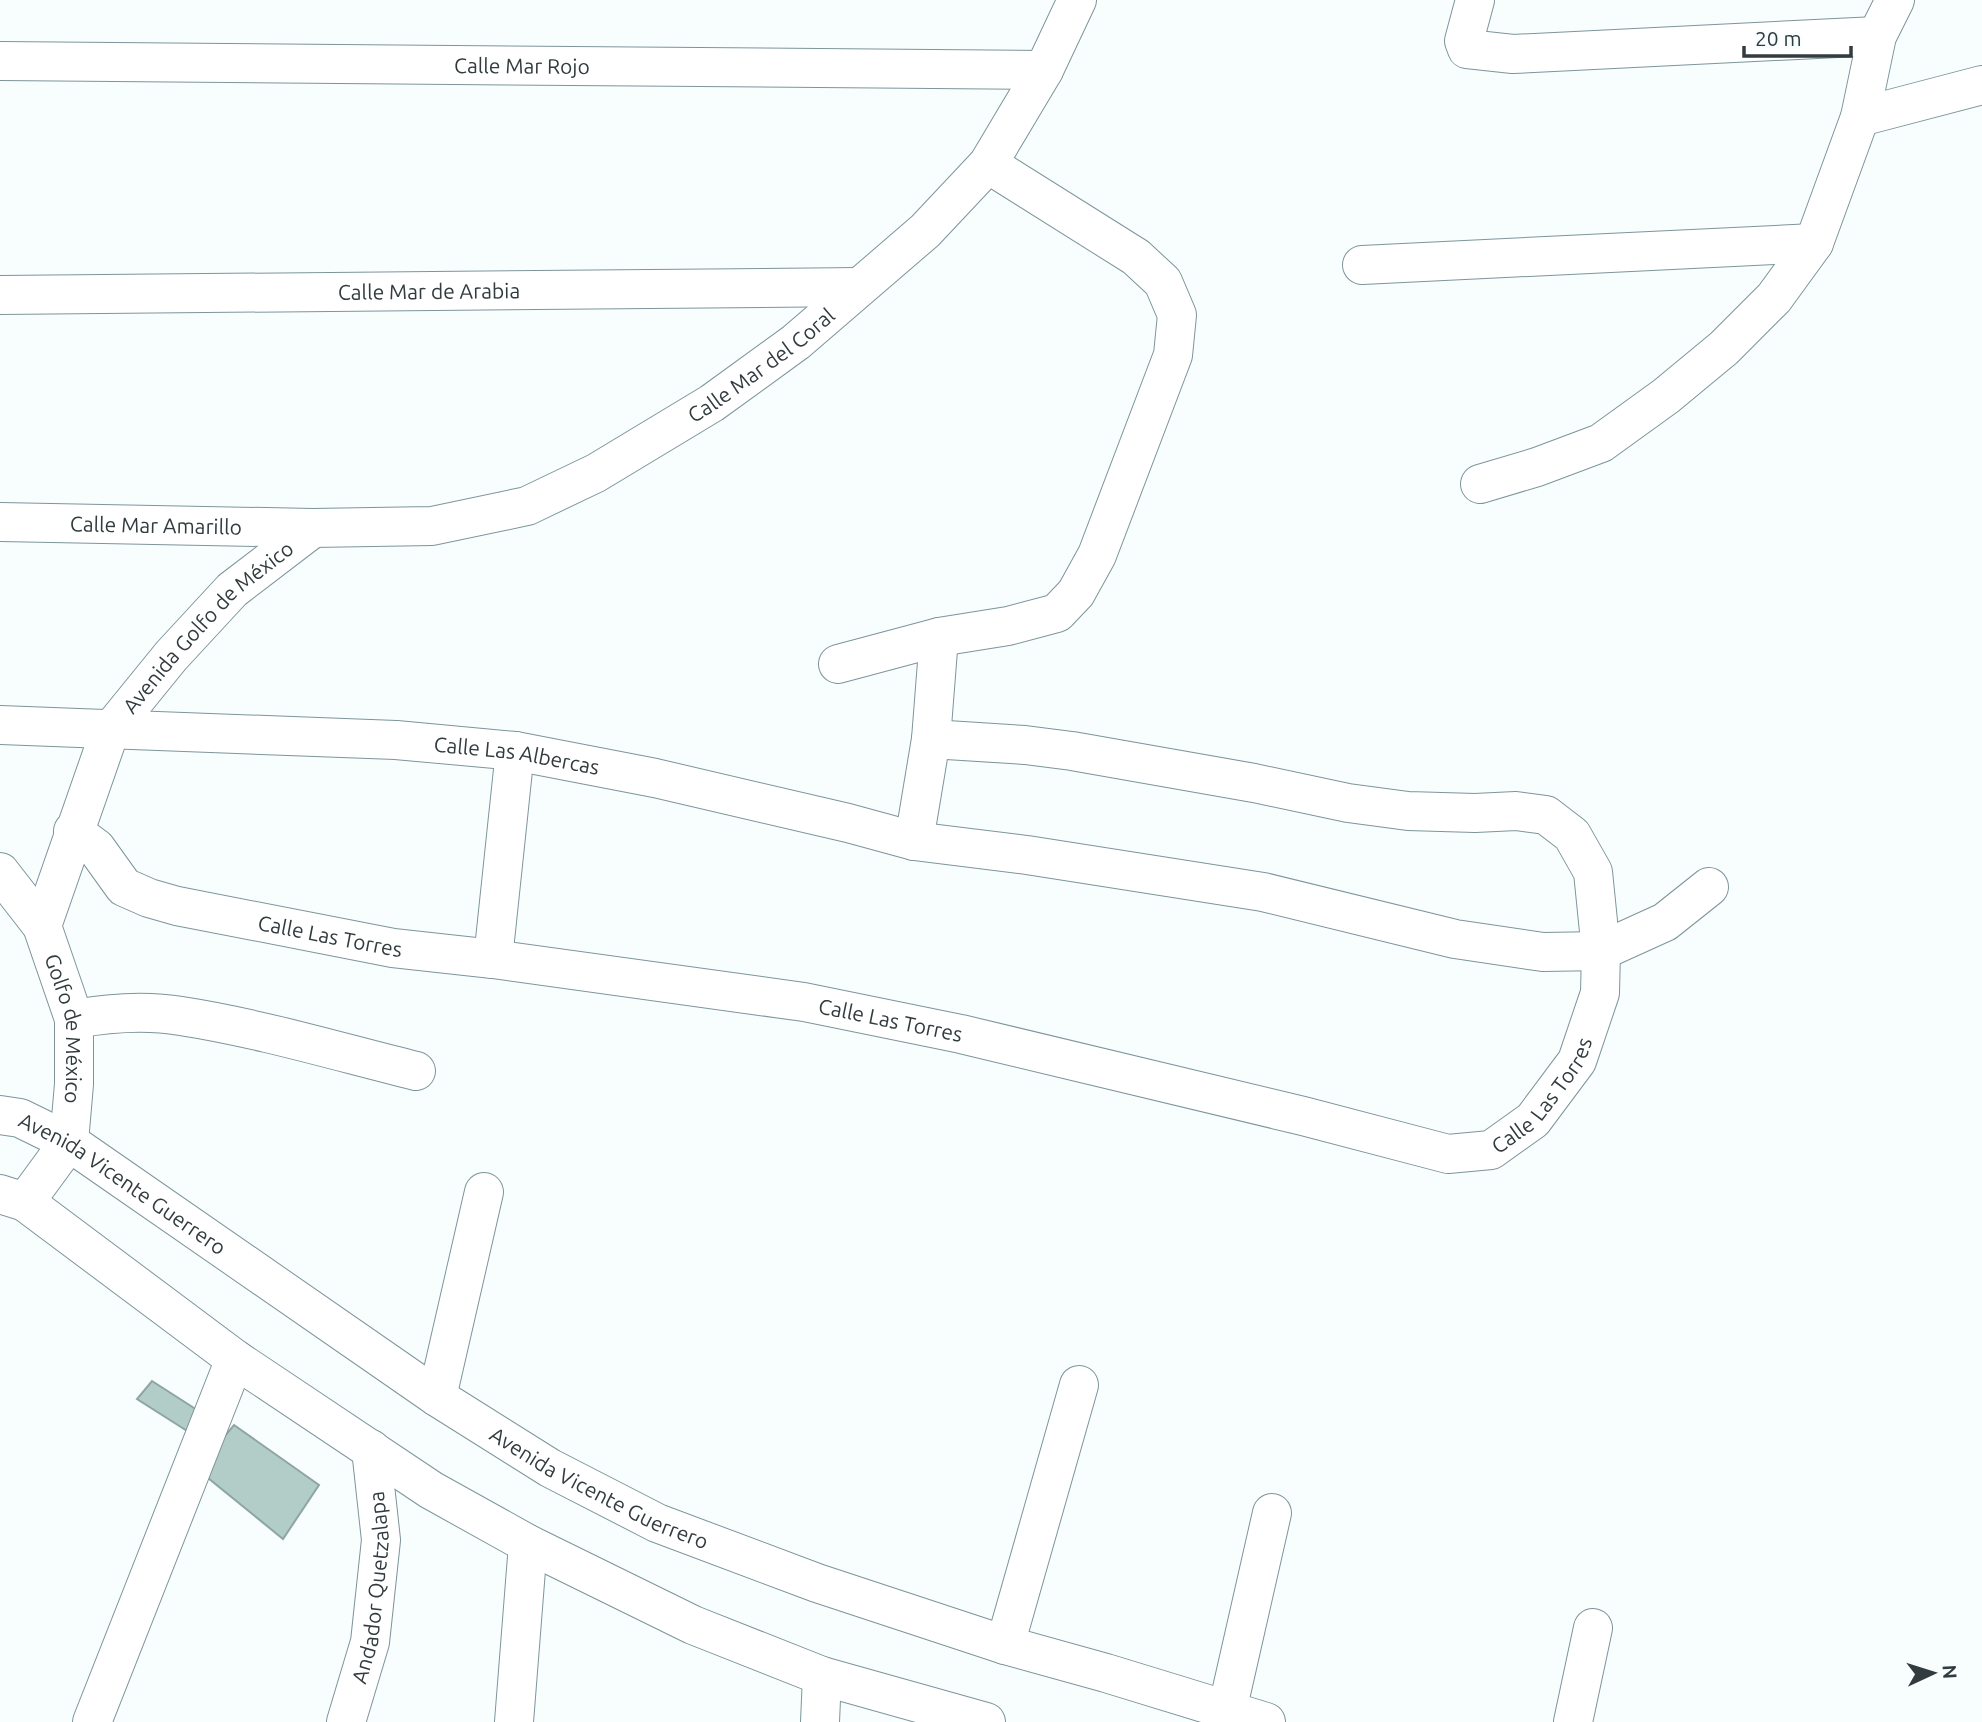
<svg xmlns="http://www.w3.org/2000/svg" width="1982" height="1722" viewBox="0 0 1982 1722" font-family="Ubuntu,sans-serif">
	<style>
		.building { fill: #b2ccc7; stroke: #8da6a1; stroke-width: 2 }
		.lines { fill: none; stroke-linecap: round; stroke-linejoin: round }
		.minor-casing { stroke: #7d959a; stroke-width: 40 }
		.minor { stroke: #fff; stroke-width: 38 }
		.labels { text-anchor: middle; dominant-baseline: central; stroke-width: 7; stroke-linejoin: round; paint-order: stroke }
		.street-label { font-size: 21px; fill: #323c3f; stroke: #f8fdfe }
	</style>
	<rect width="100%" height="100%" fill="#f8fdfe"/>
	<g class="building">
		<polygon points="152,1381 208,1417 195,1436 137,1399"/>
		<polygon points="234,1425 319,1485 283,1539 197,1469"/>
	</g>
	<g class="lines">
		<defs>
			<g id="minor">
				<polyline points="1475,0 1464,41 1467,49 1513,54 1877,36"/>
				<path id="s1" d="M0,61L1044,70"/>
				<polyline points="1860,117 1982,85"/>
				<polyline points="1362,265 1814,243"/>
				<path id="s2" d="M0,295L859,287"/>
				<polyline points="1480,484 1537,467 1601,443 1666,396 1724,348 1774,298 1814,243 1860,117 1877,36 1895,0"/>
				<path id="s3" d="M0,522L313,528L432,526L527,506L596,473L712,403L796,342L925,231L988,164L1044,70L1077,0"/>
				<polyline points="838,664 939,637 1008,626 1057,613 1076,593 1097,555 1173,355 1177,315 1163,282 1136,257 988,164"/>
				<path id="s4" d="M0,725L396,740L515,751L655,778L848,823L914,841L1027,855L1263,892L1455,939L1543,952L1601,951L1665,922L1709,887"/>
				<path id="s5" d="M73,831L96,848L124,887L149,898L177,906L393,948L493,959L804,1002L961,1034L1303,1116L1448,1154L1491,1150L1533,1120L1577,1061L1600,993L1601,951L1593,872L1572,835L1546,815L1516,811L1475,813L1408,811L1348,803L1254,783L1072,751L1025,745L931,739"/>
				<polyline points="914,841 931,739 939,637"/>
				<path id="s6" d="M0,872L42,926L74,1019V1084L69,1142L25,1202"/>
				<path id="s7" d="M42,926L110,731L171,656L232,590L313,528"/>
				<polyline points="493,959 515,751"/>
				<path d="M74,1019C108,1013 146,1010 181,1016C259,1028 339,1052 416,1071"/>
				<path id="s8" d="M0,1115L20,1118L69,1142L437,1397L550,1468L657,1523L817,1583L1005,1645L1106,1673L1266,1722"/>
				<polyline points="0,1194 25,1202 235,1359 431,1490 528,1544 693,1625 822,1676 986,1722"/>
				<polyline points="437,1397 484,1192"/>
				<polyline points="1005,1645 1079,1385"/>
				<polyline points="1227,1711 1272,1513"/>
				<polyline points="92,1722 235,1359"/>
				<path id="s9" d="M346,1722L370,1642L381,1540L371,1449"/>
				<polyline points="514,1722 528,1544"/>
				<polyline points="820,1722 822,1676"/>
				<polyline points="1573,1722 1593,1628"/>
			</g>
		</defs>
		<use href="#minor" class="minor-casing"/>
		<use href="#minor" class="minor"/>
	</g>
	<g class="labels">
		<g class="street-label">
			<text stroke="none"><textPath href="#s1" startOffset="522">Calle Mar Rojo</textPath></text>
			<text stroke="none"><textPath href="#s2" startOffset="429">Calle Mar de Arabia</textPath></text>
			<text stroke="none"><textPath href="#s3" startOffset="803">Calle Mar del Coral</textPath></text>
			<text stroke="none"><textPath href="#s3" startOffset="156">Calle Mar Amarillo</textPath></text>
			<text stroke="none"><textPath href="#s7" startOffset="350">Avenida Golfo de México</textPath></text>
			<text stroke="none"><textPath href="#s4" startOffset="518">Calle Las Albercas</textPath></text>
			<text stroke="none"><textPath href="#s5" startOffset="289">Calle Las Torres</textPath></text>
			<text stroke="none"><textPath href="#s5" startOffset="856">Calle Las Torres</textPath></text>
			<text stroke="none"><textPath href="#s6" startOffset="175">Golfo de México</textPath></text>
			<text stroke="none"><textPath href="#s5" startOffset="1549">Calle Las Torres</textPath></text>
			<text stroke="none"><textPath href="#s8" startOffset="142">Avenida Vicente Guerrero</textPath></text>
			<text stroke="none"><textPath href="#s8" startOffset="709">Avenida Vicente Guerrero</textPath></text>
			<text stroke="none"><textPath href="#s9" startOffset="138">Andador Quetzalapa</textPath></text>
		</g>
	</g>
	<g transform="translate(1933 1673) rotate(86)" stroke="#f8fdfe" stroke-width="5" paint-order="stroke">
	<path d="M0-5L12 26L0 18L-12 26Z" fill="#323c3f"/>
	<text y="-10" font-size="19" font-weight="bold" text-anchor="middle" fill="#323c3f">N</text>
	</g>
	<path d="M1744 46v10h107v-10" fill="none" stroke="#323c3f" stroke-width="3.5"/>
	<text x="1755" y="46" font-size="21" fill="#323c3f" stroke="#f8fdfe" stroke-width="5" paint-order="stroke">20 m</text>
</svg>
